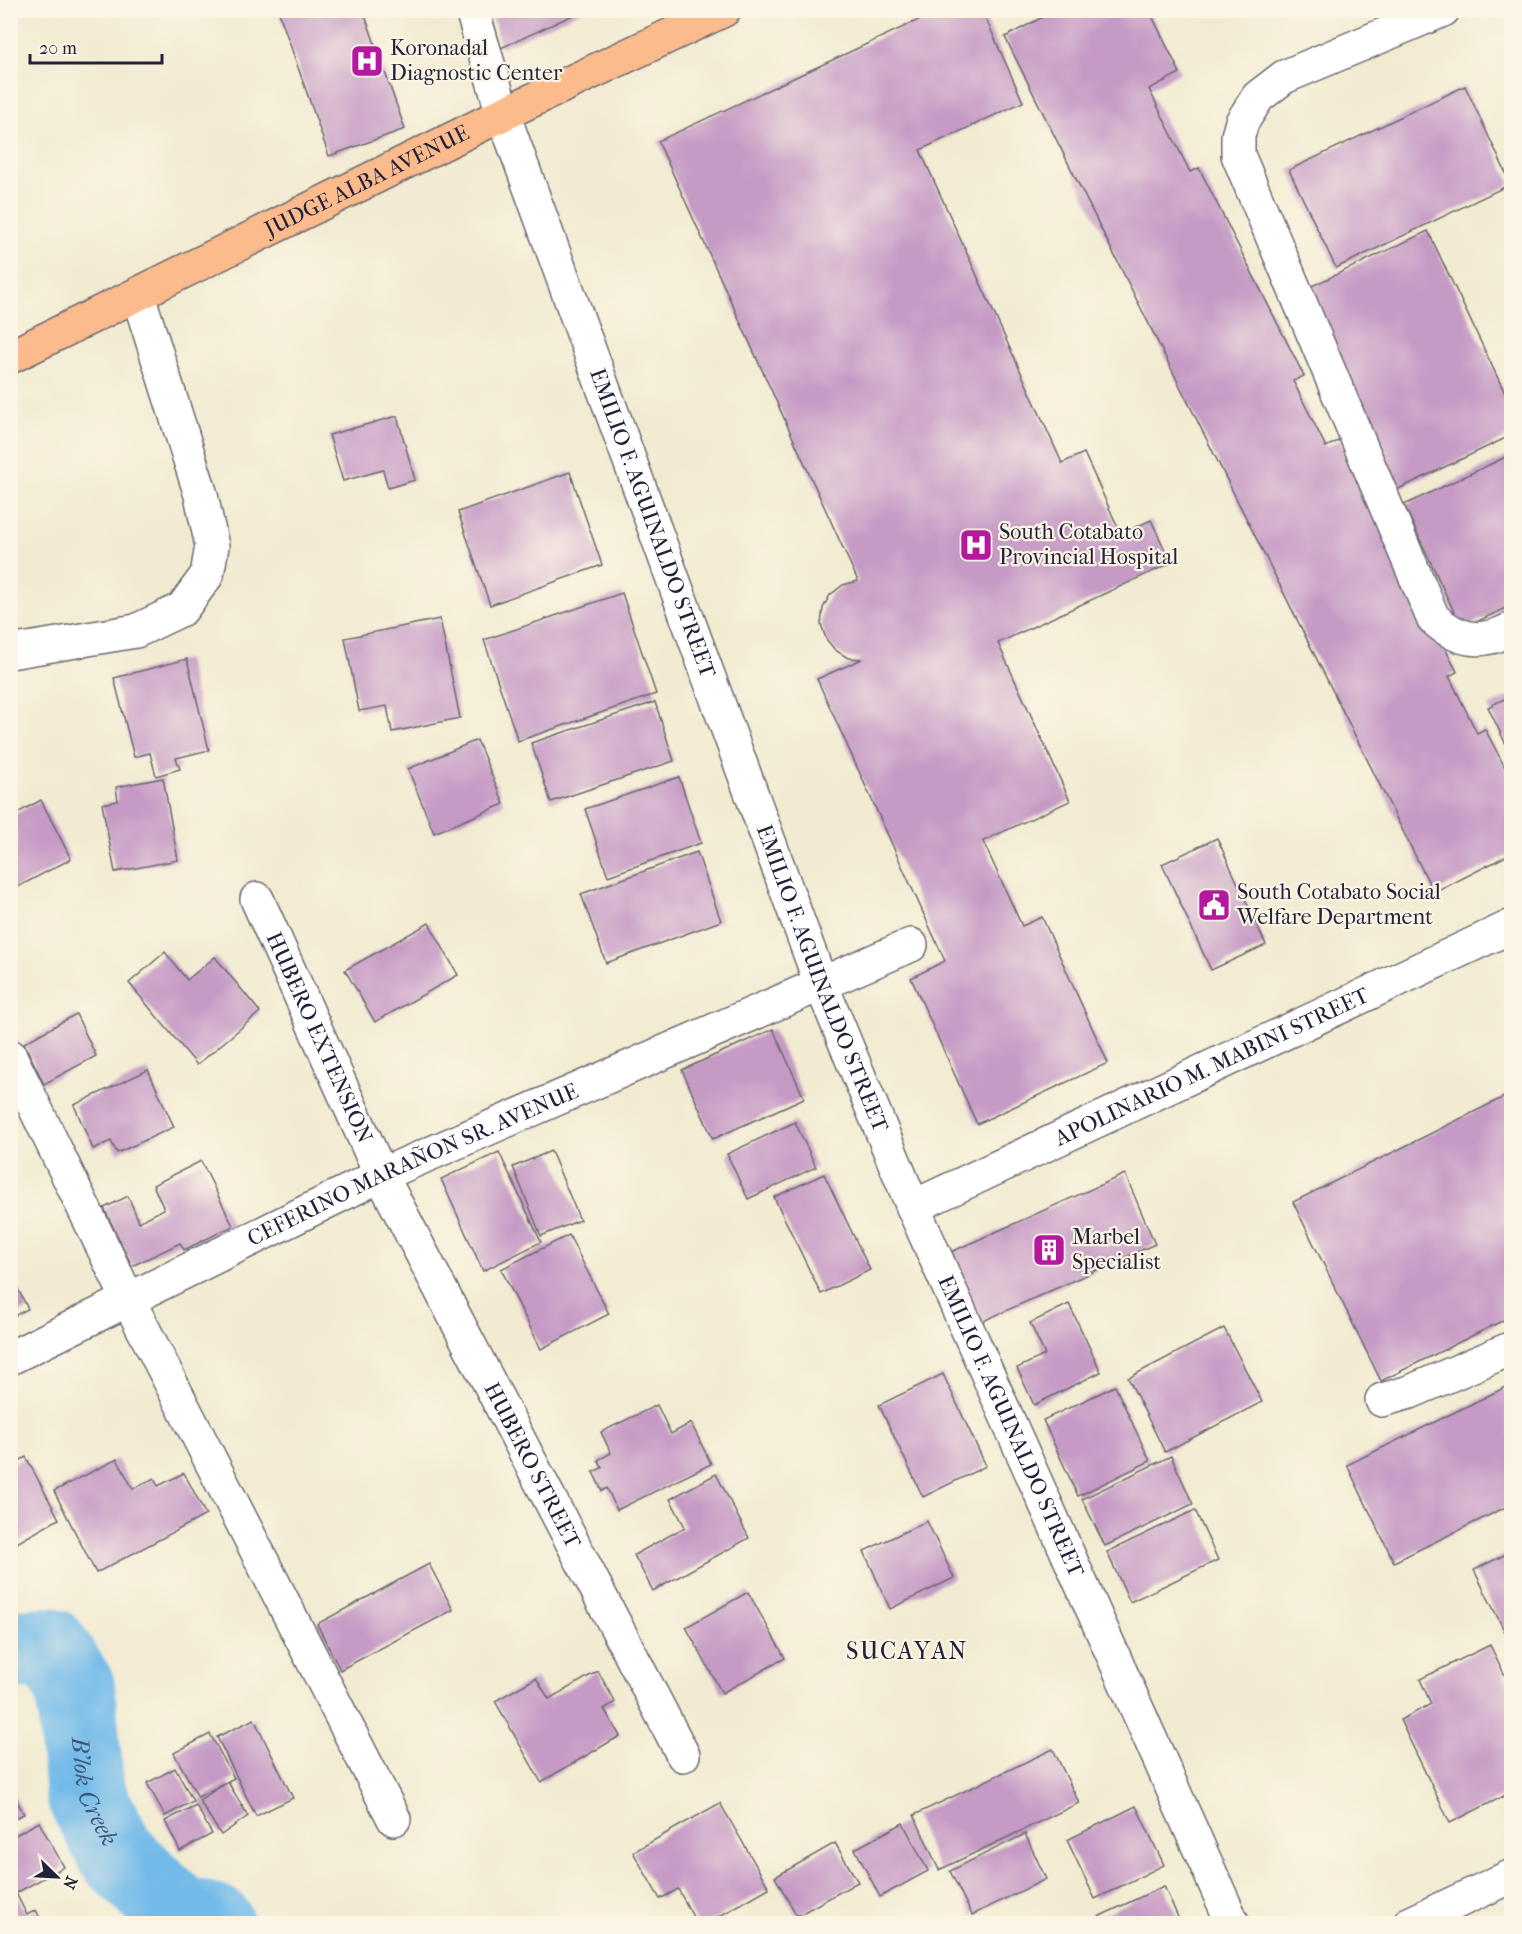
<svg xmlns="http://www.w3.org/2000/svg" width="1522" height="1934" viewBox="0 0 1522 1934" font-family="'IM FELL French Canon',serif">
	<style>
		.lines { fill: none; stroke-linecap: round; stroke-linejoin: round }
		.river { stroke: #71bae9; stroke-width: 80 }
		.building { fill: #c59ac5 }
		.minor-casing { stroke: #6b6870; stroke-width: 36 }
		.major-casing { stroke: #6b6870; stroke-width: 36 }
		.minor { stroke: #fff; stroke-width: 33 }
		.major { stroke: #fbbb8c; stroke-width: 33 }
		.labels { text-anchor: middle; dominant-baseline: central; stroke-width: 4.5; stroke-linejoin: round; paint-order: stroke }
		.poi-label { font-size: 22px; fill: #22223b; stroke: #fcf5e5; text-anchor: start }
		.street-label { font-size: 22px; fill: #22223b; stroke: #fcf5e5 }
		.neighbourhood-label { font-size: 24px; letter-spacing: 1.5px; fill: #22223b; stroke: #fcf5e5 }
		.water-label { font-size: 24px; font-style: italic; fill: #3e5778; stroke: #fcf5e5 }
	</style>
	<rect width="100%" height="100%" fill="#fcf5e5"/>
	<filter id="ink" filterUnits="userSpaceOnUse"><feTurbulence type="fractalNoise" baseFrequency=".0167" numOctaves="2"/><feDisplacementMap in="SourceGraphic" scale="12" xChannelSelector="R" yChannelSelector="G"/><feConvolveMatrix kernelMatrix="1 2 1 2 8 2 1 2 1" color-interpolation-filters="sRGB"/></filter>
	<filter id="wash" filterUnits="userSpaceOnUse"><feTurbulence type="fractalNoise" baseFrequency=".008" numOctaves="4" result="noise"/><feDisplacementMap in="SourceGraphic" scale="24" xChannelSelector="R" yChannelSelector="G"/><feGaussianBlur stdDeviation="1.35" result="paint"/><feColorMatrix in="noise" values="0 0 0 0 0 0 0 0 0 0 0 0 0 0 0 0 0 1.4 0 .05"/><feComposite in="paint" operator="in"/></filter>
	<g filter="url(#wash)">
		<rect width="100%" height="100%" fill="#f2ebd1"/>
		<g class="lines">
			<path class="river" id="s1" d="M10,1650L49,1647L75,1687L85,1793L117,1855L179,1915L214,1924"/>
		</g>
		<g id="blocks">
			<g class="building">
				<polygon points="278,10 363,10 405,129 329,156"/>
				<polygon points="490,10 584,10 501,48"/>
				<polygon points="940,10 982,10 1023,102 920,150 1062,463 1084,453 1121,534 1151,520 1171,563 998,643 1070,801 983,841 1022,926 1042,917 1108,1063 977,1124 911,978 945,961 817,679 862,659 848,658 835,650 826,639 821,624 823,608 830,595 843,585 858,581 658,141"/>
				<polygon points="1056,10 1149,10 1180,73 1149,89 1190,172 1199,168 1304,376 1293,381 1326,447 1340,440 1457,672 1449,676 1477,733 1485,729 1512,781 1512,853 1434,893 1005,37"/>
				<polygon points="1465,86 1511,184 1336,268 1289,170"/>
				<polygon points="1428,231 1512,408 1512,435 1388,494 1295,294"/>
				<polygon points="397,416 415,480 388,488 383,470 343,481 329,435"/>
				<polygon points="1512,454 1512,605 1462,629 1404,505"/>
				<polygon points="570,472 602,565 490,605 458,512"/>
				<polygon points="622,593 656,694 518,741 484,640"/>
				<polygon points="440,619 460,718 392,732 387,706 359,711 345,638"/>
				<polygon points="187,659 209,750 176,758 180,769 156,776 150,753 134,757 114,678"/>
				<polygon points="1512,695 1512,757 1488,707"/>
				<polygon points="655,702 674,761 551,802 531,743"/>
				<polygon points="477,740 504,804 434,833 408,769"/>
				<polygon points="679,777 701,843 608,876 585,809"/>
				<polygon points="163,778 178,860 115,872 102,804 118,801 116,787"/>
				<polygon points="41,800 71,859 10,891 10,817"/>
				<polygon points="1217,838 1266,945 1211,970 1162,864"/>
				<polygon points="697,852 721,921 606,963 581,894"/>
				<polygon points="429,923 458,975 375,1022 345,970"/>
				<polygon points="165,952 187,980 215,957 260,1012 197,1065 129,983"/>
				<polygon points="76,1014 96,1056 44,1084 24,1043"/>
				<polygon points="773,1029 804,1098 713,1139 682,1070"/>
				<polygon points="148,1070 174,1127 117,1153 111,1141 93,1149 74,1105"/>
				<polygon points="1512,1093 1512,1316 1381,1381 1293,1202"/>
				<polygon points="795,1122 816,1167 748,1199 727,1154"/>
				<polygon points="551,1151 580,1220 541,1236 513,1167"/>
				<polygon points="499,1152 541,1242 483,1271 441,1179"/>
				<polygon points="201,1161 233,1226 184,1250 180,1243 132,1266 104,1208 128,1196 139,1222 164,1209 153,1185"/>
				<polygon points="824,1174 870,1270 821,1294 774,1197"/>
				<polygon points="1125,1174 1155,1244 972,1326 942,1256"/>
				<polygon points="569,1235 609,1314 541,1349 501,1269"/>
				<polygon points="10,1273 28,1309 10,1318"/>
				<polygon points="1069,1304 1101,1372 1034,1405 1017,1368 1045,1355 1030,1323"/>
				<polygon points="1224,1328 1262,1402 1165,1452 1128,1378"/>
				<polygon points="943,1374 986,1466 923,1497 879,1405"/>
				<polygon points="1512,1384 1512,1504 1394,1562 1347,1465"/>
				<polygon points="1115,1386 1150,1461 1078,1496 1043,1420"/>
				<polygon points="657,1405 671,1434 691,1423 711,1464 617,1510 607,1488 602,1491 593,1472 602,1468 598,1460 611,1453 601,1432"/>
				<polygon points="1171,1456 1193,1504 1105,1546 1082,1499"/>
				<polygon points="26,1457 59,1519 10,1547 10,1466"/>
				<polygon points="117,1459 133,1489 154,1478 158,1486 184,1473 206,1515 96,1573 54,1491"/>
				<polygon points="716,1474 749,1538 653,1591 634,1555 685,1527 670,1499"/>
				<polygon points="1195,1510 1218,1560 1130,1602 1107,1552"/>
				<polygon points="927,1521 954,1578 890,1609 864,1551"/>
				<polygon points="1512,1551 1512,1646 1474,1570"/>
				<polygon points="429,1564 453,1610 340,1670 317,1624"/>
				<polygon points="748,1592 785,1658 722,1693 686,1627"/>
				<polygon points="1490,1645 1512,1690 1512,1792 1450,1823 1400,1720 1431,1704 1420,1679"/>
				<polygon points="598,1671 615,1702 604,1709 620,1736 541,1782 495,1701 536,1678 549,1699"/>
				<polygon points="254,1719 293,1798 256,1816 217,1737"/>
				<polygon points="210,1734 234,1778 198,1797 174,1753"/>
				<polygon points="1053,1749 1079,1803 939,1870 914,1815"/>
				<polygon points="175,1768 193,1801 165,1816 147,1783"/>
				<polygon points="228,1782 248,1816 221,1835 199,1800"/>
				<polygon points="10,1788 24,1814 10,1821"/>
				<polygon points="720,1803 769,1888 706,1924 697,1924 678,1889 660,1899 633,1852"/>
				<polygon points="196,1805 212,1834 180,1851 165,1821"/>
				<polygon points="1136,1806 1164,1865 1095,1899 1067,1840"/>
				<polygon points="39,1822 64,1867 16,1893 27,1915 36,1910 43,1924 10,1924 10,1838"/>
				<polygon points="903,1823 928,1871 880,1897 855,1849"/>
				<polygon points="1025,1834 1046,1879 972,1915 950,1871"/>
				<polygon points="835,1843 858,1882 797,1916 775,1877"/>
				<polygon points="1164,1886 1181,1924 1083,1924"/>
			</g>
		</g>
	</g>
	<g filter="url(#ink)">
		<use href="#blocks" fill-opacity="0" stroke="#6b6870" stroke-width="1.5"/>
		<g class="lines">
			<defs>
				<g id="minor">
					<path id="s2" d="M472,10L503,114L821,984L913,1207L1233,1924"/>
					<path d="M1443,10L1284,77L1258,97L1242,122L1238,136V155L1433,618C1458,641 1481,645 1512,629"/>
					<polyline points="10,652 136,631 182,609 207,575 212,546 201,495 138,295"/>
					<path id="s3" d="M257,899L381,1175L683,1755"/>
					<polyline points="10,1056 129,1301 394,1819"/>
					<path id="s4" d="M913,1207L1512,926"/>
					<path id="s5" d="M10,1358L381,1175L911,945"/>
					<polyline points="1382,1400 1410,1392 1512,1348"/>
					<polyline points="1409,1924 1512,1876"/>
				</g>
				<g id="major">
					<path id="s6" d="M10,357L503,114L724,10"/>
				</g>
			</defs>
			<use href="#minor" class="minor-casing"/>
			<use href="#major" class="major-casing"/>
			<use href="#minor" class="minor"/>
			<use href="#major" class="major"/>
		</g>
	</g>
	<defs>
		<symbol id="hospital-square" viewBox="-11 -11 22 22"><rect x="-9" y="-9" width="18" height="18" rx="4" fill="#b5179e" stroke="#fcf5e5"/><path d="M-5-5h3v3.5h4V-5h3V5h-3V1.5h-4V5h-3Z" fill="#fff"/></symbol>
		<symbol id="civic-square" viewBox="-11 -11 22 22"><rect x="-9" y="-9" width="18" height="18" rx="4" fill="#b5179e" stroke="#fcf5e5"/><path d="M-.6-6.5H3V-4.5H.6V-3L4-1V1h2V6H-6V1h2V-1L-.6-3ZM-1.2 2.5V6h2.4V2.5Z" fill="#fff"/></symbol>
		<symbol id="building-square" viewBox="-11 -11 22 22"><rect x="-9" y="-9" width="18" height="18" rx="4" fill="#b5179e" stroke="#fcf5e5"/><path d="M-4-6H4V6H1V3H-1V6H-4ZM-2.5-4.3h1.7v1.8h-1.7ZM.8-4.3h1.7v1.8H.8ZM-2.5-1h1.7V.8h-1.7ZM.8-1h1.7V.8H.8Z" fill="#fff"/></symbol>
	</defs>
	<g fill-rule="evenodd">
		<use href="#hospital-square" x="348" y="42" width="38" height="38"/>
		<use href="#hospital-square" x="957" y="526" width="38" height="38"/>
		<use href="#civic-square" x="1195" y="886" width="38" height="38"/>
		<use href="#building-square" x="1030" y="1231" width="38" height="38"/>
	</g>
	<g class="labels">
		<g class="poi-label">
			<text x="390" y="48">Koronadal<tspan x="390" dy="25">Diagnostic Center</tspan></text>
			<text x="999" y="532">South Cotabato<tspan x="999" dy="25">Provincial Hospital</tspan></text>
			<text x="1237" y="892">South Cotabato Social<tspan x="1237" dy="25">Welfare Department</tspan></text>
			<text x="1072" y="1237">Marbel<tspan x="1072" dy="25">Specialist</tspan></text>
		</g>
		<g class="street-label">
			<text stroke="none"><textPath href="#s6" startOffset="398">JUDGE ALBA AVENUE</textPath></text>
			<text stroke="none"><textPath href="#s2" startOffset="544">EMILIO F. AGUINALDO STREET</textPath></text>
			<text stroke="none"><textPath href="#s2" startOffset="1030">EMILIO F. AGUINALDO STREET</textPath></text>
			<text stroke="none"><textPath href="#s3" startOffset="152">HUBERO EXTENSION</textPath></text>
			<text stroke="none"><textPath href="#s4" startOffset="330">APOLINARIO M. MABINI STREET</textPath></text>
			<text stroke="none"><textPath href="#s5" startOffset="447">CEFERINO MARAÑON SR. AVENUE</textPath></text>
			<text stroke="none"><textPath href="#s2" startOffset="1516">EMILIO F. AGUINALDO STREET</textPath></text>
			<text stroke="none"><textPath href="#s3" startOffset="630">HUBERO STREET</textPath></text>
		</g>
		<g class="neighbourhood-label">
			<text x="907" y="1651">SUCAYAN</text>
		</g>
		<g class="water-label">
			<text stroke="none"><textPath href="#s1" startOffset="194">B'lok Creek</textPath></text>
		</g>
	</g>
	<rect width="1522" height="1934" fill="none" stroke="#fcf5e5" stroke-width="36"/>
	<g transform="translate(57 1877) rotate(114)" stroke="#fcf5e5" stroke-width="4.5" paint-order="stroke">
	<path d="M0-4.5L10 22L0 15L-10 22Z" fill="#22223b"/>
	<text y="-9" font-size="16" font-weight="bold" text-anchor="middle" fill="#22223b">N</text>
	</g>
	<path d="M30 54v9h132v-9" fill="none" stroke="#22223b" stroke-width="3"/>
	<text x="39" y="54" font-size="18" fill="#22223b" stroke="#fcf5e5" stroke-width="4.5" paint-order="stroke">20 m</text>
</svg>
